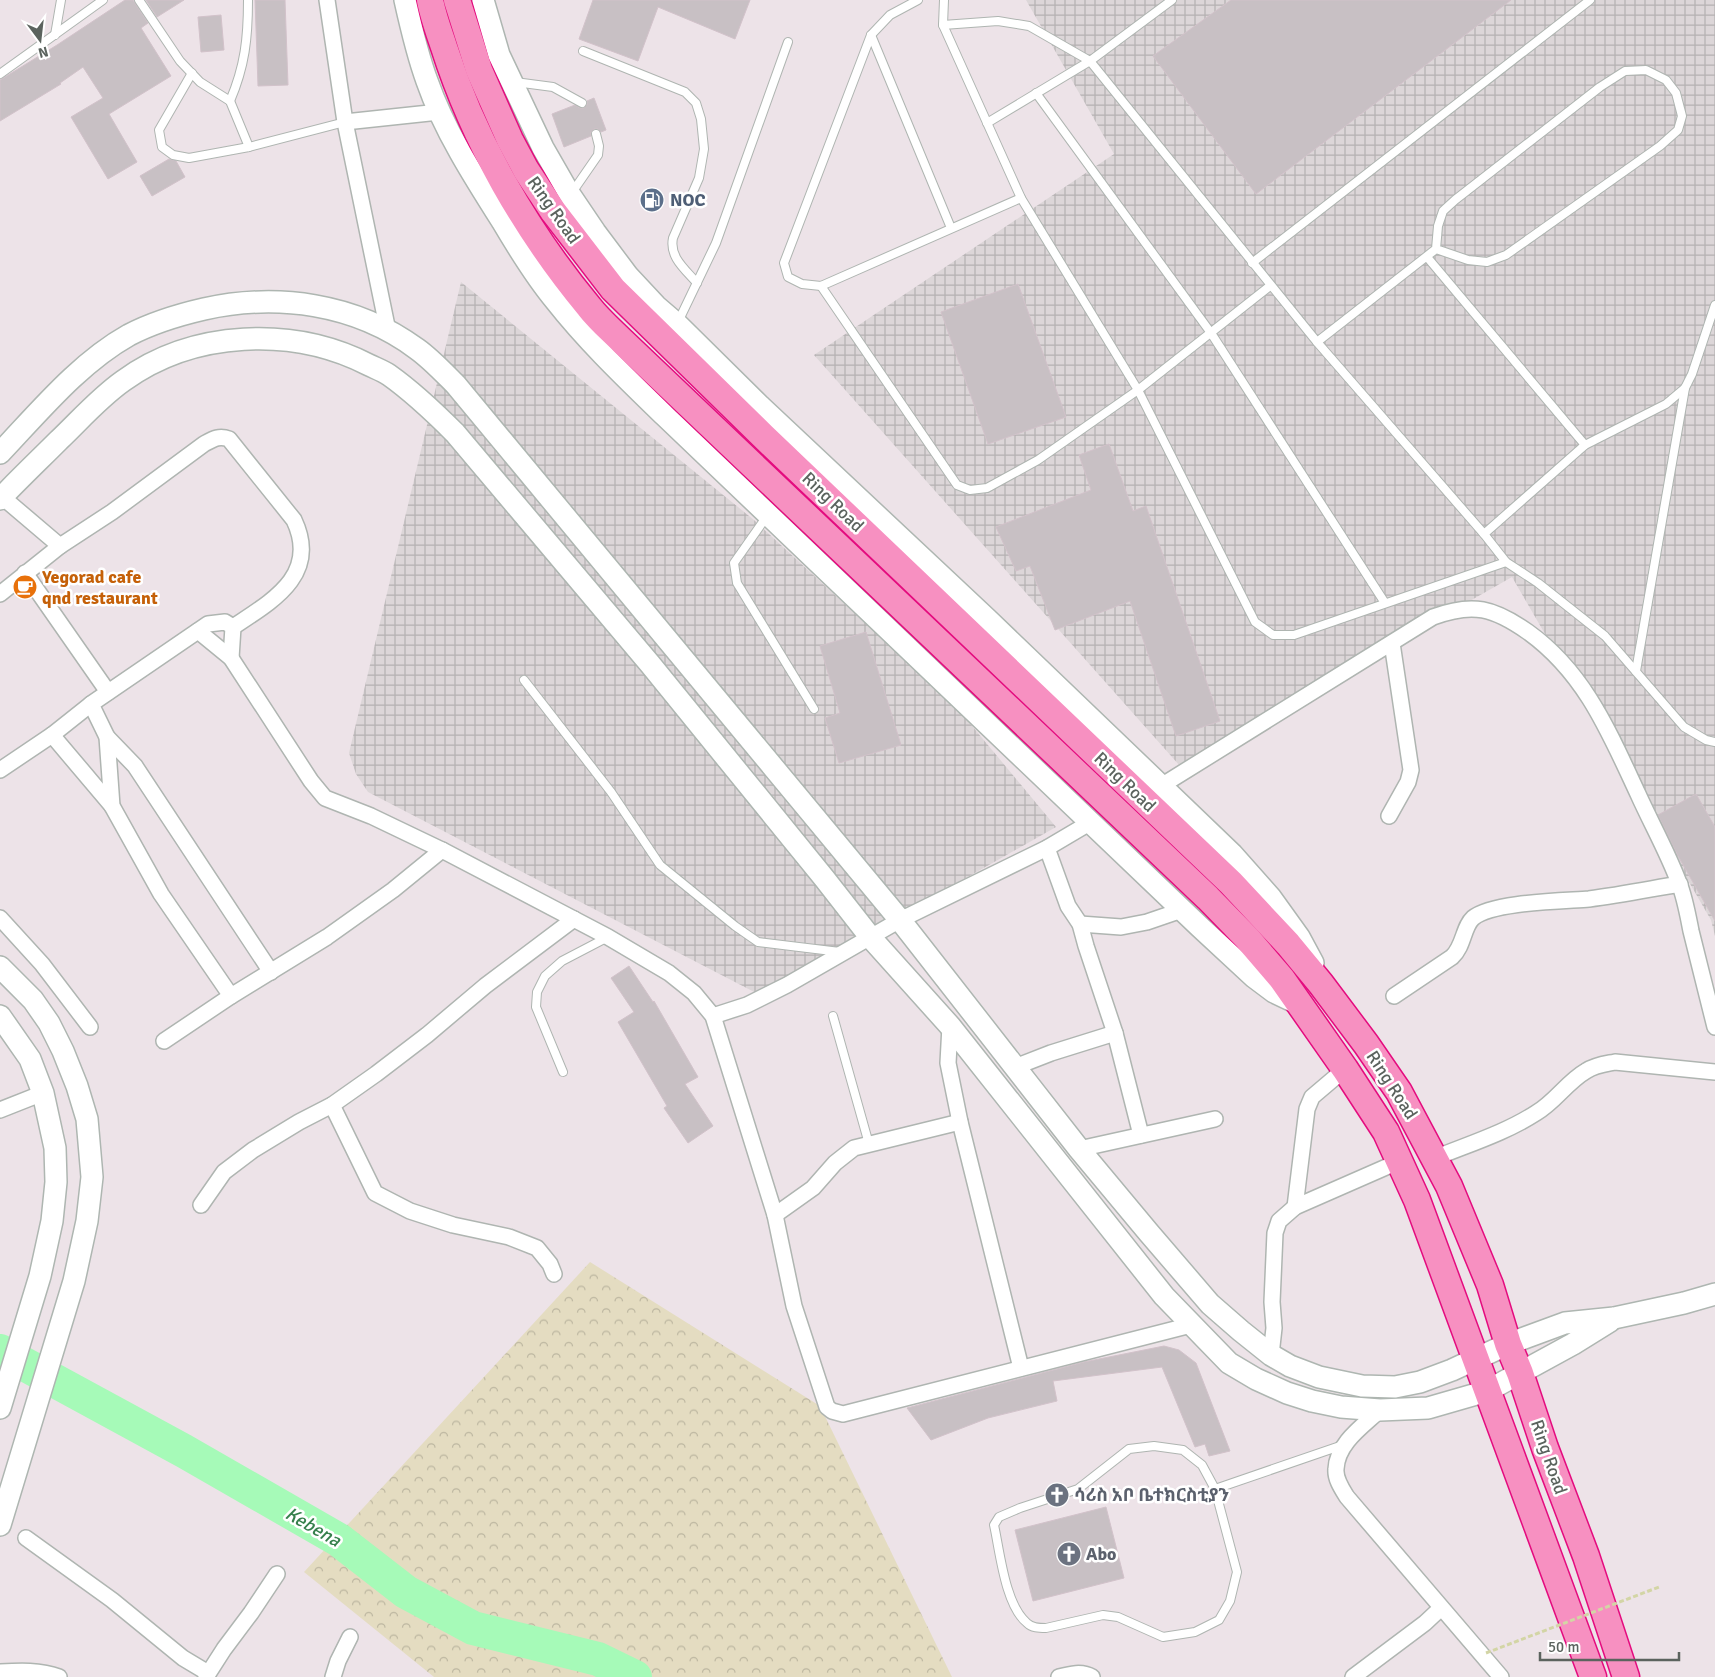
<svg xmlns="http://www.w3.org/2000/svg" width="1715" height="1677" viewBox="0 0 1715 1677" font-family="Signika,'Noto Sans Ethiopic',sans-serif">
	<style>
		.industrial { fill: url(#industrial-grid) }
		.forest { fill: url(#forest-crowns) }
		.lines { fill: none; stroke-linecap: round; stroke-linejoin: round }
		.river { stroke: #a6fab8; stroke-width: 34 }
		.building { fill: #c8c0c4; stroke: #d2c2ca }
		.lane-casing { stroke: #afb5b1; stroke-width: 10 }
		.street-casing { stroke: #afb5b1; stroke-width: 18 }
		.secondary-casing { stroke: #aeb6b1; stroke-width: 24 }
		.highway-casing { stroke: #e40c7f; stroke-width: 29 }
		.lane { stroke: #fff; stroke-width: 8 }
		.street { stroke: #fff; stroke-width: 15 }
		.secondary { stroke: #fff; stroke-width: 21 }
		.highway { stroke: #f790c1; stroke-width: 26 }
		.path-bridge { stroke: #d3d5a5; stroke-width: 3; stroke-dasharray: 5 2.5; stroke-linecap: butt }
		.labels { text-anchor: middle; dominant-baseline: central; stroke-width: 5; stroke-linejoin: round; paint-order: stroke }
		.service-label { font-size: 18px; font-weight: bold; fill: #4e5e75; stroke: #fff; text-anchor: start }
		.street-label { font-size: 18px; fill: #5b635e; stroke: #fff }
		.food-label { font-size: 18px; font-weight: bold; fill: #c56008; stroke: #fff; text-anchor: start }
		.worship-label { font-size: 18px; font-weight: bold; fill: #5b616d; stroke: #fff; text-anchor: start }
		.water-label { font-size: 19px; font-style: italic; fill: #36804c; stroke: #fff }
	</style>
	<defs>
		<pattern id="industrial-grid" width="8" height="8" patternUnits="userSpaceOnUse" patternTransform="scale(1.25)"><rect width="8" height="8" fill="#dcd6d8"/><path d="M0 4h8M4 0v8" fill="none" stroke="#b5b1b2"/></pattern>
		<pattern id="forest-crowns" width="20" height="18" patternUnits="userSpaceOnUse" patternTransform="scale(1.25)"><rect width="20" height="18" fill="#e4dcc1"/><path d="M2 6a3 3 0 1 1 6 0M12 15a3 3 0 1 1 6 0" fill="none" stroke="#bcb6a0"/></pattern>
	</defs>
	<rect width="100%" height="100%" fill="#ede3e8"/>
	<g class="industrial">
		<polygon points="1026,0 1715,0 1715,936 1711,920 1512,577 1180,766 814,355 1114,154"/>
		<polygon points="461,282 754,520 958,709 1056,827 760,995 368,792 356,774 349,753"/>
	</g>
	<polygon class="forest" points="590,1262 820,1406 952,1677 434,1677 304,1572"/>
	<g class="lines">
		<polyline class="river" points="0,1351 184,1451 339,1540 406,1592 473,1628 598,1659 635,1677"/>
	</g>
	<g class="building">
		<polygon points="125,0 133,0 148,23 141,28 171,76 109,114 137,162 108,179 71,117 103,98 83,67 60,83 61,84 0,121 0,80 57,45"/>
		<polygon points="146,0 184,0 157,17"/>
		<polygon points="255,0 285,0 288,85 258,86"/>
		<polygon points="593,0 750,0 735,39 658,7 638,61 579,39"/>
		<polygon points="1231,0 1511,0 1256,194 1153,56"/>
		<polygon points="221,15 224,50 201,52 198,17"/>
		<polygon points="594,98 606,130 601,132 598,129 594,129 591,132 591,136 564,147 552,114 575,105 580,108 584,108 587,105 587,101"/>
		<polygon points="169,159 176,161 185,177 152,196 140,176"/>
		<polygon points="1018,284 1066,417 988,444 941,312"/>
		<polygon points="1109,444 1133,511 1146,506 1220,721 1176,736 1130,601 1055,630 1030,566 1016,571 996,527 1091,490 1079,455"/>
		<polygon points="866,632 901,745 839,763 825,718 840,713 820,646"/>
		<polygon points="1696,794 1715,827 1715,921 1678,856 1658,815"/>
		<polygon points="629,966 653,1002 654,1001 698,1077 685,1084 713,1126 688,1143 664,1108 667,1106 618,1022 634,1012 611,978"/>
		<polygon points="1164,1346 1179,1350 1196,1363 1230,1451 1209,1456 1205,1444 1195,1447 1162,1367 1053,1381 1057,1401 988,1418 931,1440 907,1408 1084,1362"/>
		<polygon points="1106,1507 1124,1578 1033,1601 1015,1530"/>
	</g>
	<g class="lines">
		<defs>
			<g id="lane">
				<polyline points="139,0 180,61 200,82 230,101 249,147"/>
				<polyline points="918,0 890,15 871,35 784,263 788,277 802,284 821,286 1021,198"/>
				<polyline points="944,0 943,25 1021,198 1138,390 1255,622 1273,635 1294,635 1506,562"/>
				<polyline points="943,25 998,21 1029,26 1090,61 1317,342 1484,534 1506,562 1538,583 1605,636 1684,727 1706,740 1715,742"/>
				<polyline points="55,35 61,0"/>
				<polyline points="871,35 951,228"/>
				<path d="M583,51L685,92L696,103L701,119L704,149L699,178L673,238C669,257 685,269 697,283"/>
				<polyline points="192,73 159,130 162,147 173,155 189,158 249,147 345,122"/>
				<polyline points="0,74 103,0"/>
				<polyline points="515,82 553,87 582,103"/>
				<polyline points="1036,93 1211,333 1385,603"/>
				<path d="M230,101C245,66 248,38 248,0"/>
				<polyline points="987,123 1090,61 1172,0"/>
				<polyline points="571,194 598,155 599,146 596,134"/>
				<polyline points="1427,257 1585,445"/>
				<polyline points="1252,263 1590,0"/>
				<polyline points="821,286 957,485 970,490 987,488 1038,460 1138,390 1270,286"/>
				<polyline points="678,322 716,243 788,42"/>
				<polyline points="1317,342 1436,249 1438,226 1443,211 1455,200 1600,87 1625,71 1646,70 1666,80 1676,93 1682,116 1678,130 1660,146 1506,255 1487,262 1468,260 1436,249"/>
				<polyline points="767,516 734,563 737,583 814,709"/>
				<polyline points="1484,534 1585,445 1666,404 1685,388 1692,374 1715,305"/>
				<polyline points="1636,671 1685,388"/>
				<polyline points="524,680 611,792 660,865 735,926 758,942 840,952"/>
				<polyline points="833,1016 869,1144"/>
				<polyline points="563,1072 536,1007 537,992 545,976 562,961 608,937"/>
				<path d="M1154,1446L1183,1450L1202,1465L1215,1489L1237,1572L1230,1601L1219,1620L1195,1632L1163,1637L1118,1617L1103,1615L1046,1628C1039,1628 1032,1628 1027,1623C1005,1605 1000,1552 994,1525L999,1517L1020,1508L1078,1489L1129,1449Z"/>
				<polyline points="1215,1489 1343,1445"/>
			</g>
			<g id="street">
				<polyline points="327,0 345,122 388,331"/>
				<polyline points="345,122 439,112"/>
				<polyline points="0,495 60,546 0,594"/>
				<path d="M60,546L112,512L204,444C213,439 219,435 229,439L294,520C320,575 272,601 233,627"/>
				<polyline points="25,573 108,692"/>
				<polyline points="198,631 231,658 311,781 325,798 371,816 442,850 608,937 669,973 694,993 713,1016 775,1215 794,1306 827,1407 832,1411 843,1414 1191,1325"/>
				<polyline points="52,735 91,704"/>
				<polyline points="107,737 135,766 271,972"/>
				<polyline points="0,770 52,735 112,806"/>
				<path d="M1161,786L1433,617C1473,602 1494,608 1528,632C1585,673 1609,732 1638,794C1651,823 1668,853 1679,883C1685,898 1688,916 1691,931C1699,963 1707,995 1715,1027"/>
				<polyline points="1389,816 1408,782 1411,770 1392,643"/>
				<polyline points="1047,848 1068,906 1080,924 1086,946 1115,1033 1141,1135"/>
				<polyline points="0,918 42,964 90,1027"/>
				<polyline points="1080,924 1121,927 1147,922 1182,910"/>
				<polyline points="231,996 327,937 393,890 442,850"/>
				<path d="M1394,996L1452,957C1464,946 1463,927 1473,918C1492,902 1563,901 1589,899C1620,895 1650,889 1680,884"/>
				<polyline points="713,1016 747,1005 787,985 900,920 1047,848 1091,822"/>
				<polyline points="950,1026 948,1063 960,1122 1021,1368"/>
				<polyline points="164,1041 231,996 161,894 112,806 107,737 91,704 208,624 225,622 233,627 231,658"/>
				<polyline points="1015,1067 1051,1053 1115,1033"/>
				<polyline points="332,1105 375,1193 410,1211 453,1225 509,1237 537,1248 550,1264 554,1274"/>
				<polyline points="0,1110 43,1093"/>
				<polyline points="1079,1149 1215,1119"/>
				<path d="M1435,1158C1469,1144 1505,1133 1536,1113C1555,1102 1567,1082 1586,1071C1595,1065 1605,1064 1615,1062L1715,1072"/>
				<polyline points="201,1205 224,1172 253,1150 299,1122 332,1105 376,1074 427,1035 485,986 574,919"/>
				<polyline points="1295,1207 1307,1109 1312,1097 1345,1069"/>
				<polyline points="775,1215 813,1188 835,1163 854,1148 960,1122"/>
				<polyline points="1271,1355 1274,1328 1272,1302 1275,1233 1279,1221 1295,1207 1400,1161"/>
				<path d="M1380,1410C1363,1426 1337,1443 1336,1469C1335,1479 1342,1489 1347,1497L1501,1677"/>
				<polyline points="26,1538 112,1600 183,1658 208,1673"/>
				<path d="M0,1672C20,1671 40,1670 59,1677"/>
				<polyline points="206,1677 224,1649 251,1613 277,1574"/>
				<polyline points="333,1677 338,1661 350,1637"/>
				<path d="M1059,1677C1070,1674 1082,1671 1092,1677"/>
				<polyline points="1353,1677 1425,1623 1441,1608"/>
			</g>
			<g id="secondary">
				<path d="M405,0C411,27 417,54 427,81C444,130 474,177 502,221C518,248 535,276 555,300C588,342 627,379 665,416L1200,927L1254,977L1274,992L1299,1004"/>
				<polyline points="483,0 499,55 543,148 570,195 595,232 628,276 656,306 677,324 760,406 987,619 1232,854 1271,898 1299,937 1313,963"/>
				<path d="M0,453C39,412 79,363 129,335C152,323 178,315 204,309C277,293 355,303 417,349C431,359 443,372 456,385L900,920L1079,1149L1149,1233L1210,1304L1241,1331L1271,1355L1290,1366L1319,1377L1362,1386L1395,1387L1420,1382L1452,1370L1508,1344L1565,1323L1614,1318L1684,1303L1715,1294"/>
				<path d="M0,499C19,479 39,460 59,440C80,420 99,398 123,381C193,330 293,326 369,365C375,368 383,371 389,375C413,392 434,412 455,433L650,664L824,878L871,938L950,1026L1164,1296L1229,1363L1256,1379L1287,1393L1312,1401L1341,1407L1380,1410L1428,1408L1487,1391L1573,1344L1610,1321"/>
				<polyline points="0,967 33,1000 49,1023 63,1051 77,1086 87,1119 92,1177 87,1221 74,1281 0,1525"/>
				<polyline points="0,1016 30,1059 43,1093 55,1148 56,1182 52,1221 40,1276 0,1408"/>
			</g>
			<g id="highway">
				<path d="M430,0C433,16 439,32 444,47C474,141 526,231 589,307C599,320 612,331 623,342L1208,898L1247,938L1282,979L1345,1069L1386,1132L1417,1200L1593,1677"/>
				<polyline points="457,0 479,70 510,140 526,170 553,211 613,289 763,436 1231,883 1288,944 1321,984 1366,1044 1399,1092 1449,1186 1490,1285 1508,1344 1520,1373 1545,1448 1586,1556 1626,1677"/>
			</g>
		</defs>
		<use href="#lane" class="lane-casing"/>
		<use href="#street" class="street-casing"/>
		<use href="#secondary" class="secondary-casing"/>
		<use href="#highway" class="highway-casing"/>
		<use href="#lane" class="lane"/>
		<use href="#street" class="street"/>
		<use href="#secondary" class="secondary"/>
		<use href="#highway" class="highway"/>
		<polyline class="path-bridge" points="1486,1653 1659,1587"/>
	</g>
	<defs>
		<symbol id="fuel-disc" viewBox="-11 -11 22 22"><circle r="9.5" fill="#5c6f8a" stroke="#fff"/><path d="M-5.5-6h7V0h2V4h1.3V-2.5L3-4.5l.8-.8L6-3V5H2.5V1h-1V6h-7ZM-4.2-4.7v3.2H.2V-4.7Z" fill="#fff"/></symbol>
		<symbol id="cafe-disc" viewBox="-11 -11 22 22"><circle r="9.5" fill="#e8710a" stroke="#fff"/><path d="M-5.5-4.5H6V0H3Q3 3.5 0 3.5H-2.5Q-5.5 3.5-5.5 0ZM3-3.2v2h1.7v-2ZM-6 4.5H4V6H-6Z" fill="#fff"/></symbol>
		<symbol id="church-disc" viewBox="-11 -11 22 22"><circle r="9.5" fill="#6b7280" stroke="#fff"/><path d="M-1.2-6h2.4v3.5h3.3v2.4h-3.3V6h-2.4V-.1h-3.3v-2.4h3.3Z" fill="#fff"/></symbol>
	</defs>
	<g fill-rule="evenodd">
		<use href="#fuel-disc" x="638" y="186" width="28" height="28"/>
		<use href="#cafe-disc" x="11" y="573" width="28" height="28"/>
		<use href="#church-disc" x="1043" y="1481" width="28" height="28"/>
		<use href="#church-disc" x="1055" y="1540" width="28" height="28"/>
	</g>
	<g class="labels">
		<g class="service-label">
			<text x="670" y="200">NOC</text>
		</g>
		<g class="street-label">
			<text transform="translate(554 210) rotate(55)">Ring Road</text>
			<text transform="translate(833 502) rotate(44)">Ring Road</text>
			<text transform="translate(1125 782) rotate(44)">Ring Road</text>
			<text transform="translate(1392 1085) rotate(57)">Ring Road</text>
			<text transform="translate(1549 1457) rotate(71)">Ring Road</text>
		</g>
		<g class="food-label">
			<text x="42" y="577">Yegorad cafe<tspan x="42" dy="21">qnd restaurant</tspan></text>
		</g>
		<g class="worship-label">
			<text x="1074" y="1495">ሳሪስ አቦ ቤተክርስቲያን</text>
			<text x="1086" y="1554">Abo</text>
		</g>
		<g class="water-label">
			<text transform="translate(313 1527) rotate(30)">Kebena</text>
		</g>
	</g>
	<g transform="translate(40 40) rotate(165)" stroke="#ffffff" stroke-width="4" paint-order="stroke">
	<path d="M0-4L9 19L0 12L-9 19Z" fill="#5b635e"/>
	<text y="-8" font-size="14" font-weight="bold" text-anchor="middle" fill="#5b635e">N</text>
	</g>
	<path d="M1540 1652v8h139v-8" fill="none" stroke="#5b635e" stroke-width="2.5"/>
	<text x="1548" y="1652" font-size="15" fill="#5b635e" stroke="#ffffff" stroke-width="4" paint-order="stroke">50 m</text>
</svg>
